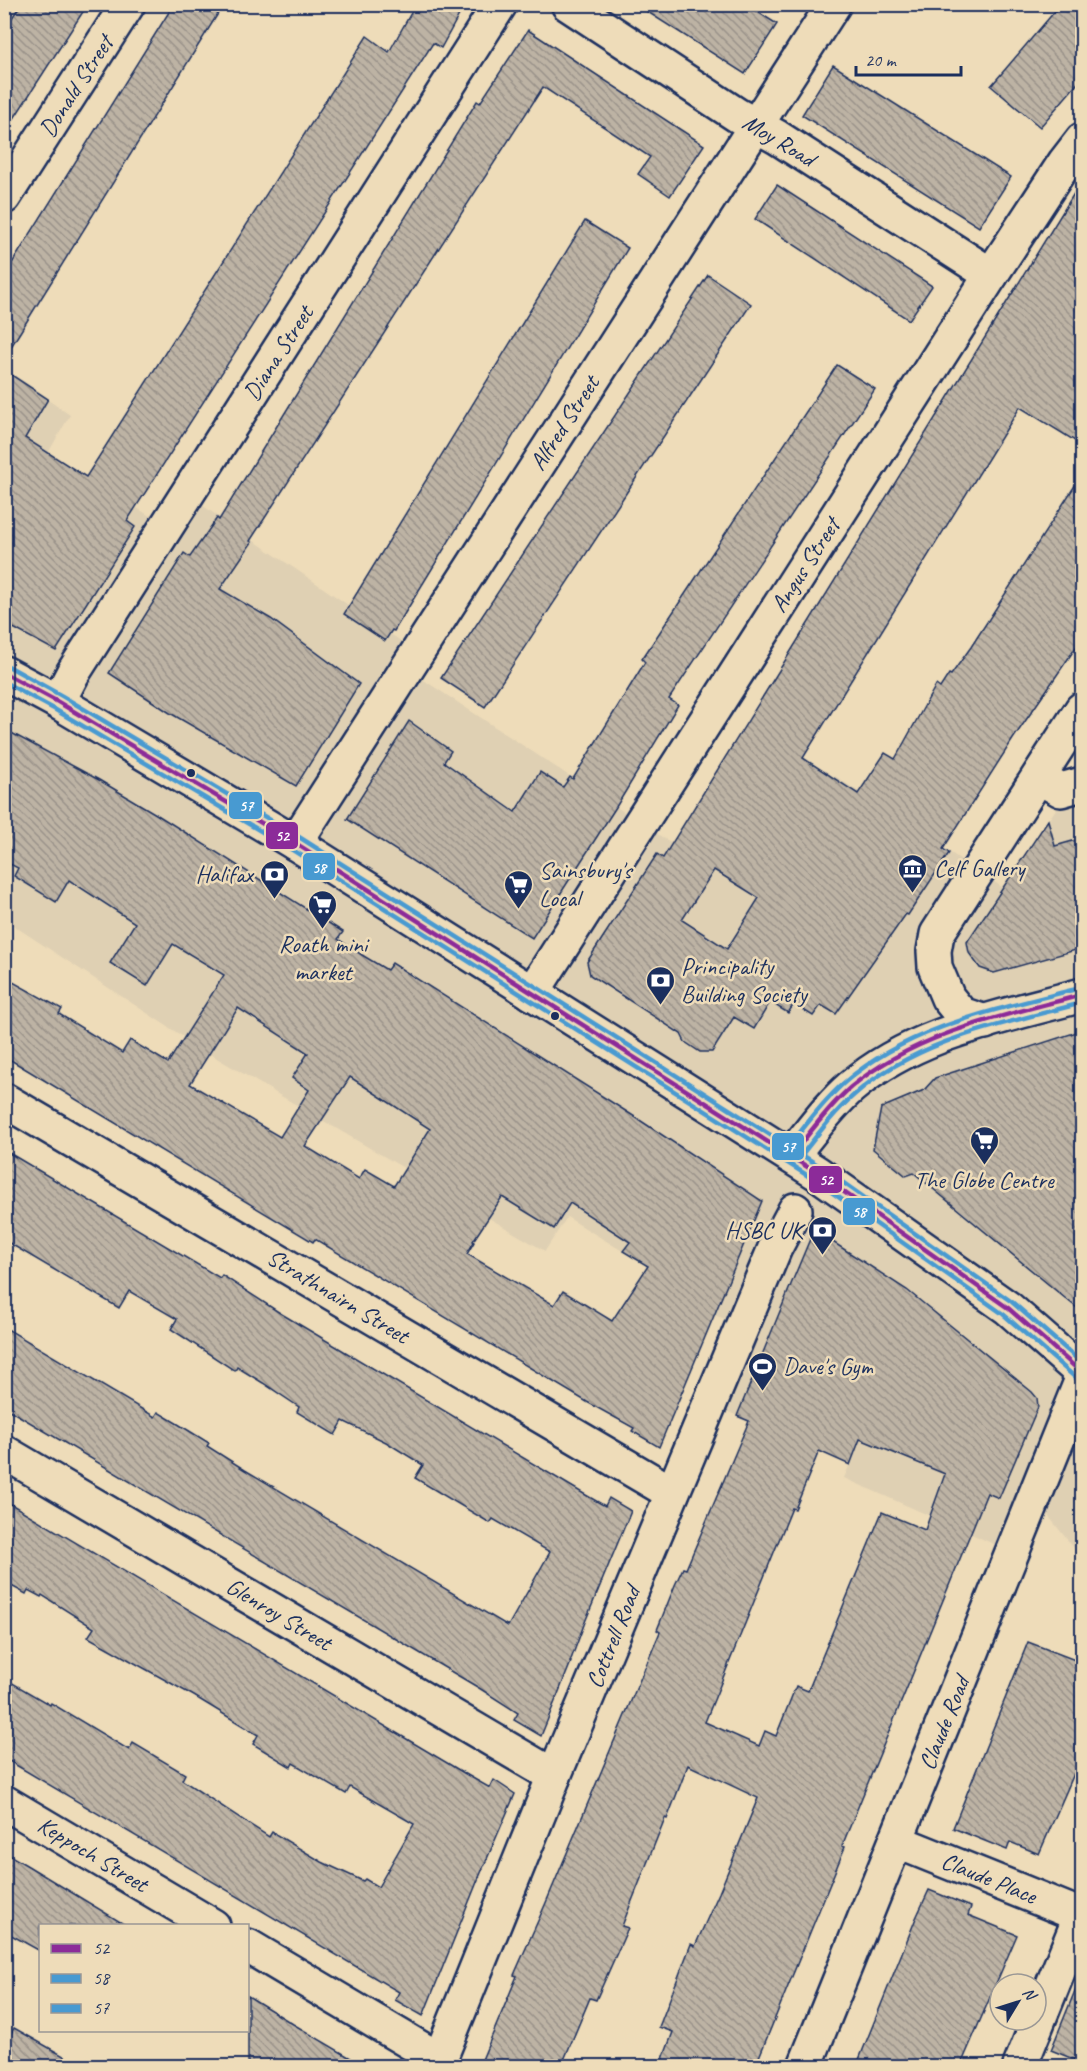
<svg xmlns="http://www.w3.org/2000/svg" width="1087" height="2071" viewBox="0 0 1087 2071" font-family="Caveat,sans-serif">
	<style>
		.built { fill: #dfd0b3 }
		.building { fill: url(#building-back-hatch); stroke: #1b2f5e; stroke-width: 1.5; fill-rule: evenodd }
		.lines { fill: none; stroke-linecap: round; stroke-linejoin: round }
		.minor-casing { stroke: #1b2f5e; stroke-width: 38 }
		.major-casing { stroke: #1b2f5e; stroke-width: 38 }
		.minor { stroke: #eedcb9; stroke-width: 33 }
		.major { stroke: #eedcb9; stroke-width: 33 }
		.bus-1-casing { stroke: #eedcb9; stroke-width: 9 }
		.bus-2-casing { stroke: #eedcb9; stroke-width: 9 }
		.bus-3-casing { stroke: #eedcb9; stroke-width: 9 }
		.bus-1 { stroke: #8c2b99; stroke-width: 4.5 }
		.bus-2 { stroke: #489ad1; stroke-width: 4.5 }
		.bus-3 { stroke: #489ad1; stroke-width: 4.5 }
		.bus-dot { fill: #1b2f5e; stroke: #eedcb9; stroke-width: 2 }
		.labels { text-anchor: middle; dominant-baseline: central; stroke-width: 5; stroke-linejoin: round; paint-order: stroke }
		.street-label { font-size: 24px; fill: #1b2f5e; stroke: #eedcb9 }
		.poi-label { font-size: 24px; fill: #1b2f5e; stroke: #eedcb9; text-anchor: start }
		.line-badge { stroke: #eedcb9; stroke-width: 2 }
		.badge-label { font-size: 16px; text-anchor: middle; font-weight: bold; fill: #fff }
	</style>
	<defs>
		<pattern id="building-back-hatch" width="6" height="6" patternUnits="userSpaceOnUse" patternTransform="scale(1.5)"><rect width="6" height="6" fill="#bdb3a4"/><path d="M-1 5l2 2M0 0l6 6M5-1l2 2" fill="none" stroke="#999289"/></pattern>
	</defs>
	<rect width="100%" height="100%" fill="#eedcb9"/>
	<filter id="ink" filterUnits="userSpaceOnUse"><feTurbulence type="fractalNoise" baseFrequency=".0167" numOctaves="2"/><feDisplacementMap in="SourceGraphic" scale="12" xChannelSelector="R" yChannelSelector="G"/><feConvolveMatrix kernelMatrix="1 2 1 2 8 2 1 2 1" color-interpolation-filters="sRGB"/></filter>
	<g filter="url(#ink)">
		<polygon class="built" points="4,370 70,415 48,453 166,526 187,495 417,652 407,669 712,870 755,896 835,776 1002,887 1063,799 1082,793 1082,1558 1034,1498 1012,1552 844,1478 850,1464 710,1404 743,1325 714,1315 668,1287 642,1263 567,1217 545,1251 208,1053 5,920"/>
		<g class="building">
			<polygon points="21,4 88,4 4,134 4,30"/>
			<polygon points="174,4 224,4 4,358 4,276"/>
			<polygon points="416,4 465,4 441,48 433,43 127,521 135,527 56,651 4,623 4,370 48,399 25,438 86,477 367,36 389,52"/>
			<polygon points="635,4 745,4 777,24 745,74"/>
			<polygon points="1061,4 1083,4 1083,77 1040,127 991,86"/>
			<polygon points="528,30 704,145 670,196 638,174 650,157 543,87 250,541 252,542 220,589 271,619 359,684 296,786 170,713 109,673 184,553 190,557 217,518 219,520 477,101 480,103"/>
			<polygon points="833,65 1011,177 979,227 802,115"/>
			<path d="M1083,179V446L1020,407L803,758L858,794L885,753L895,759L936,685L940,688L949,674L951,675L971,647L1083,473V637L1013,739L943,849L949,853L908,915L906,914L836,1014L821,1005L813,1016L794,1004L788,1013L770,1002L754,1029L734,1017L712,1052H700L685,1042L681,1034L590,975L587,962L657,854L663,858ZM714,870L759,898L727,949L682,920Z"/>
			<polygon points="777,185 932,286 909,320 755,219"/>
			<polygon points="585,221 628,248 394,631 392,630 385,641 344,614"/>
			<polygon points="708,275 751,304 485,707 441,678"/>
			<polygon points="837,365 875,389 669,699 678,705 616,807 532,938 347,819 409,721 451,751 444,762 515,812 540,772 563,787 570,777 573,779 645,662 642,659"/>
			<path d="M4,729L99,780L156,814L343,932L338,939L362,955L387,970L392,963L635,1117L762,1201L659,1447L632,1431L634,1428L587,1402L315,1239L313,1242L4,1056V977L62,1009L59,1014L122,1053L130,1040L168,1063L224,975L173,944L147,986L110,963L135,923L69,880L56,902L14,876L18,868L4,861ZM238,1008L308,1053L292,1078L309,1090L280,1137L190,1084ZM350,1077L430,1129L394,1186L365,1169L359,1179L305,1146ZM502,1197L554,1229L570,1203L630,1242L623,1251L648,1266L612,1321L563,1291L554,1305L467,1254L474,1242L473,1241Z"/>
			<polygon points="1048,820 1055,846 1083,838 1083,948 994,973 980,968 969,953 967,942"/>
			<polygon points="1083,1030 1083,1313 914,1173 906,1176 873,1149 881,1108 924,1090 935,1078"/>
			<polygon points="4,1150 220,1278 222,1275 280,1313 584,1494 605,1506 609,1498 631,1511 585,1622 570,1662 571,1662 541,1736 514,1720 518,1713 479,1688 4,1407 4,1327 155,1417 158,1412 178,1424 209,1443 207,1446 245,1470 508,1626 550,1552 493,1519 490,1523 415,1478 423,1465 386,1442 343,1421 335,1435 297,1412 299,1407 263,1383 237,1367 235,1371 171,1329 177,1319 129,1291 119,1308 4,1240"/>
			<path d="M822,1235L907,1290L1032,1392L1037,1398L1038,1407L999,1498L987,1493L842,1846L845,1847L755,2067H660L673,2032L659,2027L691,1944L695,1946L719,1893L758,1798L688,1765L667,1819L665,1818L622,1926L628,1928L596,2000L590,1998L561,2067H479L517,1976L514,1975L545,1905L660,1632L657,1630L675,1585L683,1568L686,1569L749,1421L737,1416L792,1282L810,1239ZM860,1439L945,1474L925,1530L882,1512L808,1691L796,1686L776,1736L765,1731L759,1746L705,1722L792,1508L795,1509L819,1451L850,1465Z"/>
			<polygon points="4,1500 469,1776 490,1788 494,1780 515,1794 477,1882 423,2016 395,2000 399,1992 4,1758 4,1678 50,1705 51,1703 129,1750 133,1743 185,1774 182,1780 269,1837 272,1832 322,1862 363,1881 365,1879 378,1887 414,1824 350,1787 346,1794 293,1763 291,1767 253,1744 258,1735 194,1696 88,1637 94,1628 42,1595 41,1597 28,1590 26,1594 4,1582"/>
			<polygon points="1028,1642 1083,1663 1083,1753 1039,1854 1010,1842 1007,1850 953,1828"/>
			<polygon points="4,1852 28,1866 127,1926 40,1926 40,1951 4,1931"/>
			<polygon points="929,1890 971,1907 968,1915 1017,1935 960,2067 856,2067 916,1918"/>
			<polygon points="1081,1976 1083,1976 1083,2063 1051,2050"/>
			<polygon points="248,1996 293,2024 366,2067 248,2067"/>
			<polygon points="14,2028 83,2067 4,2067 4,2046"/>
		</g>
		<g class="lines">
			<defs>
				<g id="minor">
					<polyline points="568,4 737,115 777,137 991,275"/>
					<polyline points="4,197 128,4"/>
					<polyline points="58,702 73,673 500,4"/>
					<polyline points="1039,777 1061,790 1082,784"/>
					<polyline points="295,843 834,4"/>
					<polyline points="532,993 991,275 1065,162 1082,140"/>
					<polyline points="985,1022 961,1014 948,998 935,967 934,951 937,934 1082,709"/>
					<polyline points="4,1100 672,1493"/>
					<path d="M791,1156C810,1133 828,1107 851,1087C915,1032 1003,1017 1082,995"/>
					<polyline points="4,1452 554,1776"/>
					<polyline points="4,1802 213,1926"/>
					<polyline points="896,1841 1082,1916"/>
					<polyline points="248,1946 440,2060"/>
					<polyline points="437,2066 554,1776 775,1248 795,1210"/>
					<polyline points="805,2066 1082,1379"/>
					<polyline points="1020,2066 1081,1915"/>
				</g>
				<polyline id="major" points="4,673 58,702 295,843 817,1173 1008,1308 1082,1373"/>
			</defs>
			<use href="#minor" class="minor-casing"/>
			<use href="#major" class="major-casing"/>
			<use href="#minor" class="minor"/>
			<use href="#major" class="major"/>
			<defs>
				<g id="bus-1">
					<polyline points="4,673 58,702 295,843 817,1173 1008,1308 1082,1373"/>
					<path d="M791,1156C810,1133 828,1107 851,1087C916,1033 1002,1016 1082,995"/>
				</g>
				<g id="bus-2">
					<polyline points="4,682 54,709 291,849 813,1179 1003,1314 1077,1379"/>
					<path d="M797,1161C815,1138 832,1114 854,1095C917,1039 1004,1024 1082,1003"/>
				</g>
				<g id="bus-3">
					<polyline points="8,666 62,696 299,837 821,1167 1012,1302 1082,1363"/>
					<path d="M785,1151C804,1128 822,1102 845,1082C910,1026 999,1009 1080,988"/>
				</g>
			</defs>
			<use href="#bus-1" class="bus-1-casing"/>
			<use href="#bus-2" class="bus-2-casing"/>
			<use href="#bus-3" class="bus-3-casing"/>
			<use href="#bus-1" class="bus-1"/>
			<use href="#bus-2" class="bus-2"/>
			<use href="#bus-3" class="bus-3"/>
		</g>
	</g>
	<defs>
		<symbol id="museum-pin" viewBox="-11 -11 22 30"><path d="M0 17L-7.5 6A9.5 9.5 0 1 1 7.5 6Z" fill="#1b2f5e" stroke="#eedcb9"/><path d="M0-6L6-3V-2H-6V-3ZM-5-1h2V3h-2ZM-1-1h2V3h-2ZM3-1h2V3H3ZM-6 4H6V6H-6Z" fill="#fff"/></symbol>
		<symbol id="bank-pin" viewBox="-11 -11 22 30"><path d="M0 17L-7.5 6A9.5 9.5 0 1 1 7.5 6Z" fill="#1b2f5e" stroke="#eedcb9"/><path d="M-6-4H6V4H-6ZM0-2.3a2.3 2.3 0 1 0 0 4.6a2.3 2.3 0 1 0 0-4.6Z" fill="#fff"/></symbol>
		<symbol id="supermarket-pin" viewBox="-11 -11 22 30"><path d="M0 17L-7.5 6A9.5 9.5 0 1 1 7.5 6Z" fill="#1b2f5e" stroke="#eedcb9"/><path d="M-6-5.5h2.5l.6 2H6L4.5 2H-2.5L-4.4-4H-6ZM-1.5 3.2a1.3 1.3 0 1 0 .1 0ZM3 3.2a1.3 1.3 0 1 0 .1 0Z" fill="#fff"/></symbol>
		<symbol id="stadium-pin" viewBox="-11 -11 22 30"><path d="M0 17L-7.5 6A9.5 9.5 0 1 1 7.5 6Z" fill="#1b2f5e" stroke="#eedcb9"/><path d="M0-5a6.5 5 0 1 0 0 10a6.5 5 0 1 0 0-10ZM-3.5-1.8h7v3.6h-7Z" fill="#fff"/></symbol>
	</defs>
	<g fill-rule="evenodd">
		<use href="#museum-pin" x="896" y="852" width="33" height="45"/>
		<use href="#bank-pin" x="258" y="858" width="33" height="45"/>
		<use href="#supermarket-pin" x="502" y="868" width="33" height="45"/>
		<use href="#supermarket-pin" x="306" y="888" width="33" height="45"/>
		<use href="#bank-pin" x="644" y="964" width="33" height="45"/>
		<use href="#supermarket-pin" x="968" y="1124" width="33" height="45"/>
		<use href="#bank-pin" x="806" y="1214" width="33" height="45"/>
		<use href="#stadium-pin" x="746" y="1350" width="33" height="45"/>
	</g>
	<g class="bus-dot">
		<circle cx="191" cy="773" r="5"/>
		<circle cx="555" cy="1016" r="5"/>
	</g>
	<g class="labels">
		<g class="street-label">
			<text transform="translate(76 86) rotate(-57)">Donald Street</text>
			<text transform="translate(779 140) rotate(31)">Moy Road</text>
			<text transform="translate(278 353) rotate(-57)">Diana Street</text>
			<text transform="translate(564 423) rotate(-57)">Alfred Street</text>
			<text transform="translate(805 565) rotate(-57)">Angus Street</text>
			<text transform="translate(338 1296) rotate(31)">Strathnairn Street</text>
			<text transform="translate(279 1614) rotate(31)">Glenroy Street</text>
			<text transform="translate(613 1637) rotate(-68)">Cottrell Road</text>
			<text transform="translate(944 1723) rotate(-68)">Claude Road</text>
			<text transform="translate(93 1854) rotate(31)">Keppoch Street</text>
			<text transform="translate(989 1878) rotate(22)">Claude Place</text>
		</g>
		<g class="poi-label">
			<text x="934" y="868">Celf Gallery</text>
			<text x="539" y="870">Sainsbury's<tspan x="539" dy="28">Local</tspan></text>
			<text x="253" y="874" text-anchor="end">Halifax</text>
			<text x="323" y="944" text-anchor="middle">Roath mini<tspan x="323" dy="28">market</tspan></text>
			<text x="681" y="966">Principality<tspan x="681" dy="28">Building Society</tspan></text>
			<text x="984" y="1180" text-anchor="middle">The Globe Centre</text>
			<text x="802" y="1230" text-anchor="end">HSBC UK</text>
			<text x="783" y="1366">Dave's Gym</text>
		</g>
	</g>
	<g class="line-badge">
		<rect x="228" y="791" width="35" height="29" rx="6" fill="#489ad1"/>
		<rect x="265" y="821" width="34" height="29" rx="6" fill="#8c2b99"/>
		<rect x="302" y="852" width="34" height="29" rx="6" fill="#489ad1"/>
		<rect x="771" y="1132" width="34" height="29" rx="6" fill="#489ad1"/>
		<rect x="808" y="1165" width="35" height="29" rx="6" fill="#8c2b99"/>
		<rect x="842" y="1197" width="34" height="29" rx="6" fill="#489ad1"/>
	</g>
	<g class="badge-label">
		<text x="246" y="811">57</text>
		<text x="282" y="841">52</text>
		<text x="319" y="873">58</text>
		<text x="788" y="1152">57</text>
		<text x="826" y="1185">52</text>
		<text x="859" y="1217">58</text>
	</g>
	<rect width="1087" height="2071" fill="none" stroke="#eedcb9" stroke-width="24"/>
	<rect x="12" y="12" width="1063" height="2047" fill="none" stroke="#1b2f5e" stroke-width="2" filter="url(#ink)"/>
	<rect x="39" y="1924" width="210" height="108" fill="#eedcb9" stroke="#9a9795" stroke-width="1.5"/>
	<rect x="51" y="1944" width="30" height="9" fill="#8c2b99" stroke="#9a9795" stroke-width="1.5"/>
	<text x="93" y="1954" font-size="18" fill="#1b2f5e">52</text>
	<rect x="51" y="1974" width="30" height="9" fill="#489ad1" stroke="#9a9795" stroke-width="1.5"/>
	<text x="93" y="1984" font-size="18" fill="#1b2f5e">58</text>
	<rect x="51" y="2004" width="30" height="9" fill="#489ad1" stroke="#9a9795" stroke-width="1.5"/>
	<text x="93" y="2014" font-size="18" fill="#1b2f5e">57</text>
	<g transform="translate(1018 2002) rotate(52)"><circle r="28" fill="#eedcb9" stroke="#9a9795" stroke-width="1.5"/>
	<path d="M0-4.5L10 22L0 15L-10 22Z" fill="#1b2f5e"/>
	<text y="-9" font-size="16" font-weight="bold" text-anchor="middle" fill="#1b2f5e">N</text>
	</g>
	<path d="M856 66v9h105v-9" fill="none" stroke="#1b2f5e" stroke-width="3"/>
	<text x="865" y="66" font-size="18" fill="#1b2f5e" stroke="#eedcb9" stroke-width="4.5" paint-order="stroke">20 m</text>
</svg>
